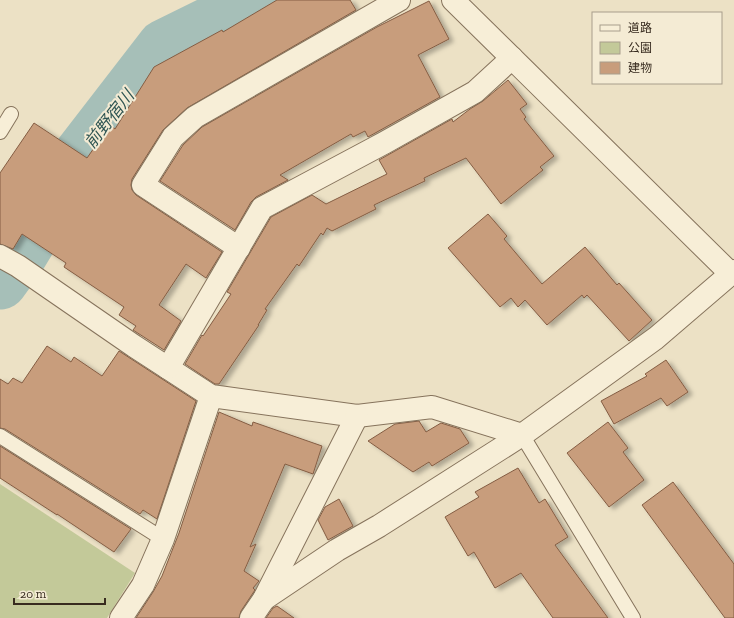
<svg xmlns="http://www.w3.org/2000/svg" width="734" height="618" viewBox="0 0 734 618" font-family="'Zilla Slab','Noto Sans JP',serif">
	<style>
		.green { fill: #c3c999 }
		.lines { fill: none; stroke-linecap: round; stroke-linejoin: round }
		.river { stroke: #a6bfb8; stroke-width: 55 }
		.building { fill: #c89d7c; stroke: #845d43; filter: url(#shadow) }
		.service-casing { stroke: #86735c; stroke-width: 16 }
		.minor-casing { stroke: #86735c; stroke-width: 24 }
		.service { stroke: #f7eed7; stroke-width: 14 }
		.minor { stroke: #f7eed7; stroke-width: 22 }
		.labels { text-anchor: middle; dominant-baseline: central; stroke-width: 4; stroke-linejoin: round; paint-order: stroke }
		.water-label { font-size: 17px; font-style: italic; fill: #2f5553; stroke: #f4ebd4 }
	</style>
	<defs>
		<filter id="shadow"><feDropShadow dx="4.5" dy="2.5" stdDeviation="2" flood-color="#0004"/></filter>
	</defs>
	<rect width="100%" height="100%" fill="#ece1c5"/>
	<polygon class="green" points="0,484 135,573 107,618 0,618"/>
	<g class="lines">
		<polyline class="river" points="0,282 21,253 76,161 164,47 259,0"/>
	</g>
	<g class="building">
		<polygon points="277,0 350,0 356,10 187,108 163,130 132,179 131,185 132,190 136,195 222,252 206,278 186,264 159,305 181,321 164,350 133,330 136,326 119,315 124,307 64,267 66,263 22,234 13,249 0,244 0,173 34,123 87,158 110,125 115,129 154,67 222,30 223,32"/>
		<polygon points="429,1 449,39 418,55 440,97 368,137 365,131 353,137 351,134 280,175 288,180 256,197 251,202 235,230 160,181 183,145 202,127 377,27"/>
		<polygon points="508,80 527,104 520,109 526,117 524,119 554,156 540,167 543,170 501,204 466,158 424,178 425,181 374,205 376,209 332,231 327,228 323,235 321,233 299,266 297,264 265,309 267,310 258,325 259,325 219,384 215,384 185,364 202,335 203,336 231,294 227,292 271,217 312,195 326,204 387,174 379,160 452,119 453,122 470,109 483,101"/>
		<polygon points="488,214 507,236 504,239 542,284 585,247 617,285 619,283 652,320 629,341 587,295 584,298 582,295 547,325 525,300 518,307 511,298 500,307 448,248"/>
		<polygon points="47,346 71,362 74,357 102,376 119,351 196,401 157,519 143,510 140,514 5,429 0,428 0,379 8,384 13,378 22,383"/>
		<polygon points="666,360 688,392 667,406 661,398 614,424 601,401 647,376 645,374"/>
		<polygon points="219,412 252,426 253,422 322,446 313,474 285,464 250,547 256,544 244,571 259,581 253,588 255,590 241,611 239,618 136,618 153,592 162,576 179,533"/>
		<polygon points="419,421 426,432 441,423 460,429 469,443 432,466 429,462 413,472 368,441 395,424"/>
		<polygon points="608,422 628,448 623,452 644,480 609,507 567,453"/>
		<polygon points="0,446 131,529 114,552 57,514 57,515 0,478"/>
		<polygon points="518,468 539,503 545,499 568,537 555,545 608,618 553,618 521,573 495,588 474,552 468,556 445,517 479,497 475,492"/>
		<polygon points="673,482 734,564 734,618 725,618 642,505"/>
		<polygon points="339,499 353,526 328,540 318,520 325,507"/>
		<polygon points="277,606 294,618 266,618 273,608"/>
	</g>
	<g class="lines">
		<defs>
			<g id="service">
				<polyline points="0,132 11,114"/>
				<polyline points="522,435 633,618"/>
				<polyline points="0,436 163,539"/>
			</g>
			<g id="minor">
				<polyline points="453,0 731,274"/>
				<polyline points="239,248 143,185 173,137 195,117 399,0"/>
				<polyline points="0,256 18,266 134,346 211,396 357,416 432,407 522,435"/>
				<polyline points="168,368 262,208 384,143 475,92 512,58"/>
				<polyline points="264,599 337,550 379,526 522,435 656,338 734,271"/>
				<polyline points="121,618 143,585 163,539 211,396"/>
				<polyline points="251,618 264,599 357,416"/>
			</g>
		</defs>
		<use href="#service" class="service-casing"/>
		<use href="#minor" class="minor-casing"/>
		<use href="#service" class="service"/>
		<use href="#minor" class="minor"/>
	</g>
	<g class="labels">
		<g class="water-label">
			<text transform="translate(109 119) rotate(-52)">前野宿川</text>
		</g>
	</g>
	<rect x="592" y="12" width="130" height="72" fill="#f4ebd4" stroke="#a89e8c"/>
	<rect x="600" y="25" width="20" height="6" fill="#f7eed7" stroke="#a89e8c"/>
	<text x="628" y="32" font-size="12" fill="#372b1f">道路</text>
	<rect x="600" y="42" width="20" height="12" fill="#c3c999" stroke="#a89e8c"/>
	<text x="628" y="52" font-size="12" fill="#372b1f">公園</text>
	<rect x="600" y="62" width="20" height="12" fill="#c89d7c" stroke="#a89e8c"/>
	<text x="628" y="72" font-size="12" fill="#372b1f">建物</text>
	<path d="M14 598v6h91v-6" fill="none" stroke="#372b1f" stroke-width="2"/>
	<text x="20" y="598" font-size="12" fill="#372b1f" stroke="#f4ebd4" stroke-width="3" paint-order="stroke">20 m</text>
</svg>
